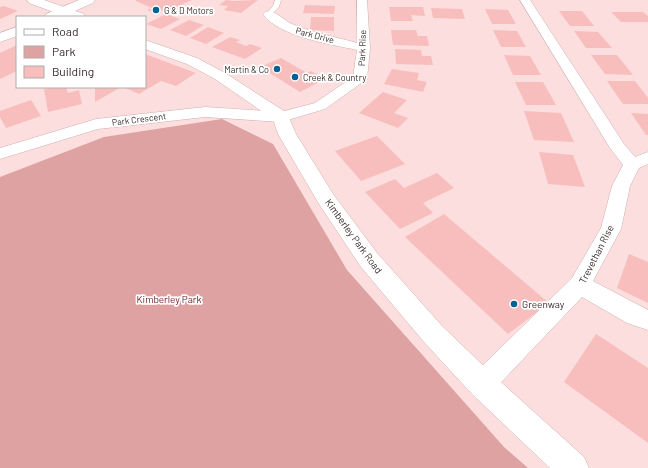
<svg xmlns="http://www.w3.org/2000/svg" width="648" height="468" viewBox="0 0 648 468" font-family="Barlow,sans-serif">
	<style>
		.green { fill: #dda2a1 }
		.building { fill: #f8bebd }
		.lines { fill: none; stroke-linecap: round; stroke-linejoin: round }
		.service-casing { stroke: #ccb0af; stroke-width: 1 }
		.minor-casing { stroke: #ccb0af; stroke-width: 1 }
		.tertiary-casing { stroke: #ccb0af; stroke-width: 1 }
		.primary-casing { stroke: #ccb0af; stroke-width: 1 }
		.service { fill: #fff; fill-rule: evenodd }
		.minor { fill: #fff; fill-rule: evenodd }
		.tertiary { fill: #fff; fill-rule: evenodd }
		.primary { fill: #fff; fill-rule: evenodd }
		.poi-dot { fill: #026292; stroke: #fff; stroke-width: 1.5 }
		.labels { text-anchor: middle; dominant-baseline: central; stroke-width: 3.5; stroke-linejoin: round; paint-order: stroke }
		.far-poi-label { font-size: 9px; fill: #372c2b; stroke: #fff; text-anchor: start }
		.far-street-label { font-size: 9px; fill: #372c2b; stroke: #fff }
		.street-label { font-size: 10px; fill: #372c2b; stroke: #fff }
		.park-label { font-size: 10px; fill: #6d1c23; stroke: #fff }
		.poi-label { font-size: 10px; fill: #372c2b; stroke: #fff; text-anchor: start }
	</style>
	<rect width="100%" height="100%" fill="#fbdedd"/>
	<polygon class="green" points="222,119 273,144 347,270 504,447 528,468 0,468 0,177 104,137"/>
	<g class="building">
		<polygon points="136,0 192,0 165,12 160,10 155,13 147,10 152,8 136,1"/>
		<polygon points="226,0 233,1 258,0 241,13 224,10 228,6 219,5"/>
		<polygon points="305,5 335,6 334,14 303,13"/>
		<polygon points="4,6 18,11 0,19 0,7"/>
		<polygon points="389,7 423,7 425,16 411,15 413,21 391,21"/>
		<polygon points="431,8 462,9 465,19 433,18"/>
		<polygon points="485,9 508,10 516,24 492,24"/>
		<polygon points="559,11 582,11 594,26 570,26"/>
		<polygon points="611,12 643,12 648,16 648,22 621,22"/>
		<polygon points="166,14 180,19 161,29 146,24"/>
		<polygon points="311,17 334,17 334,31 310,30"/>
		<polygon points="189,20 204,25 186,36 170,30"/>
		<polygon points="208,27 224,33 206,44 190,38"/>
		<polygon points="391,30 416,30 418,36 427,36 429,46 393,45"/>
		<polygon points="493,30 517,31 526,47 501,47"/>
		<polygon points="574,31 598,32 612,48 586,48"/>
		<polygon points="230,37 240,40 236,42 246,46 250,44 262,48 245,59 212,47"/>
		<polygon points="17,45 17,71 0,79 0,53"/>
		<polygon points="395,49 421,50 422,56 431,56 433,65 396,64"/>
		<polygon points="145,54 196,73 176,86 161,81 139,94 123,87 145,87"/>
		<polygon points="504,55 530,56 541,75 513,75"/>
		<polygon points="591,55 617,55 633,75 605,74"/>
		<polygon points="281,58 307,73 311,71 325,79 300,92 260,67"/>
		<polygon points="392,69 419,73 417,80 427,82 423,92 384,84"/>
		<polygon points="607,81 635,81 648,98 648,104 623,104"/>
		<polygon points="515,82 543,82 556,105 526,105"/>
		<polygon points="53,87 66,87 68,93 79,90 82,104 48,112 44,89"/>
		<polygon points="95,87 121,87 95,102"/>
		<polygon points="383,92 407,100 394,113 408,118 398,128 359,113"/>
		<polygon points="31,100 41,116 6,128 0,117 0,111"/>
		<polygon points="524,111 561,113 574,142 534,140"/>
		<polygon points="631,113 648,114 648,135 646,135"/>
		<polygon points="377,136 405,164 361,181 335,151"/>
		<polygon points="539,152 573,155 585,187 548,184"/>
		<polygon points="437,173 454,188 423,203 433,213 400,229 365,192 395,179 404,188"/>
		<polygon points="444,214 549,303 508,334 405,237"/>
		<polygon points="629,254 648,262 648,303 617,288"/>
		<polygon points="596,334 648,368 648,443 564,382"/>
	</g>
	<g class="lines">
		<defs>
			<polygon id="service" points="275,0 281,0 279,7 271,15 267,15 267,13 273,6"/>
			<g id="minor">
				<path d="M357,0H367L370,48L367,79L325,109L281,122L205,117L98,129L0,159V148L96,119L205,107L281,112L315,103L353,77L357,50C331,44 279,37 263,14L265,12C275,9 283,20 292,24C313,33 336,37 357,43Z"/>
				<polygon points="520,0 530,0 624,144 635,157 648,152 648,164 639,168 630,186 621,229 593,281 648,310 648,330 627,323 582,297 491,393 482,397 473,393 469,384 473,375 572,278 601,228 612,186 623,165 610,148"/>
			</g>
			<g id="tertiary">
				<polygon points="27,0 44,0 84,14 85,17 67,17 29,3"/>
				<polygon points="145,40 197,58 225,73 287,113 296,134 333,194 377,253 442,326 492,374 584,457 589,468 550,468 472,394 424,342 361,267 319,204 278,134 273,119 215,79 187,64 145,49"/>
			</g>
			<g id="primary">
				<polygon points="79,0 95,0 93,3 61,17 45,17 46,14"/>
				<polygon points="17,27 17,36 0,42 0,33"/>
			</g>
		</defs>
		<use href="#service" class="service-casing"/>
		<use href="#minor" class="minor-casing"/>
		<use href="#tertiary" class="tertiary-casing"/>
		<use href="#primary" class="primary-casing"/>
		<use href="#service" class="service"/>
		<use href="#minor" class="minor"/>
		<use href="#tertiary" class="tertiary"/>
		<use href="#primary" class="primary"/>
	</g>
	<g class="poi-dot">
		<circle cx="156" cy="10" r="4"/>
		<circle cx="277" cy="69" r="4"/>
		<circle cx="295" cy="77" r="4"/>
		<circle cx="514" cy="304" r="4"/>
	</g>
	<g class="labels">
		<g class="far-poi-label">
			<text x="164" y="10">G &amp; D Motors</text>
			<text x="269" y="69" text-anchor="end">Martin &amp; Co</text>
			<text x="303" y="77">Creek &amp; Country</text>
		</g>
		<g class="far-street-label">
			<text transform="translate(315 35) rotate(15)">Park Drive</text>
			<text transform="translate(362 48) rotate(-88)">Park Rise</text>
			<text transform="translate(139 119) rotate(-7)">Park Crescent</text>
		</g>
		<g class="street-label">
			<text transform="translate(354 236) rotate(54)">Kimberley Park Road</text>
			<text transform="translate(596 254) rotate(-63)">Trevethan Rise</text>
		</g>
		<g class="park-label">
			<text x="169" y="299">Kimberley Park</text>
		</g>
		<g class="poi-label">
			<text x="522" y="304">Greenway</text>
		</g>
	</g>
	<rect x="16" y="16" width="130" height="72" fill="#ffffff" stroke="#afabaa"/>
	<rect x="24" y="29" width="20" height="6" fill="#ffffff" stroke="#afabaa"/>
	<text x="52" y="36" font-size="12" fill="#372c2b">Road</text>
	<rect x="24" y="46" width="20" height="12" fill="#dda2a1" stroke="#afabaa"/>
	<text x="52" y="56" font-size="12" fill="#372c2b">Park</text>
	<rect x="24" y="66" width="20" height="12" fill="#f8bebd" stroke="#afabaa"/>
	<text x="52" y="76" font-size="12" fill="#372c2b">Building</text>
</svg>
